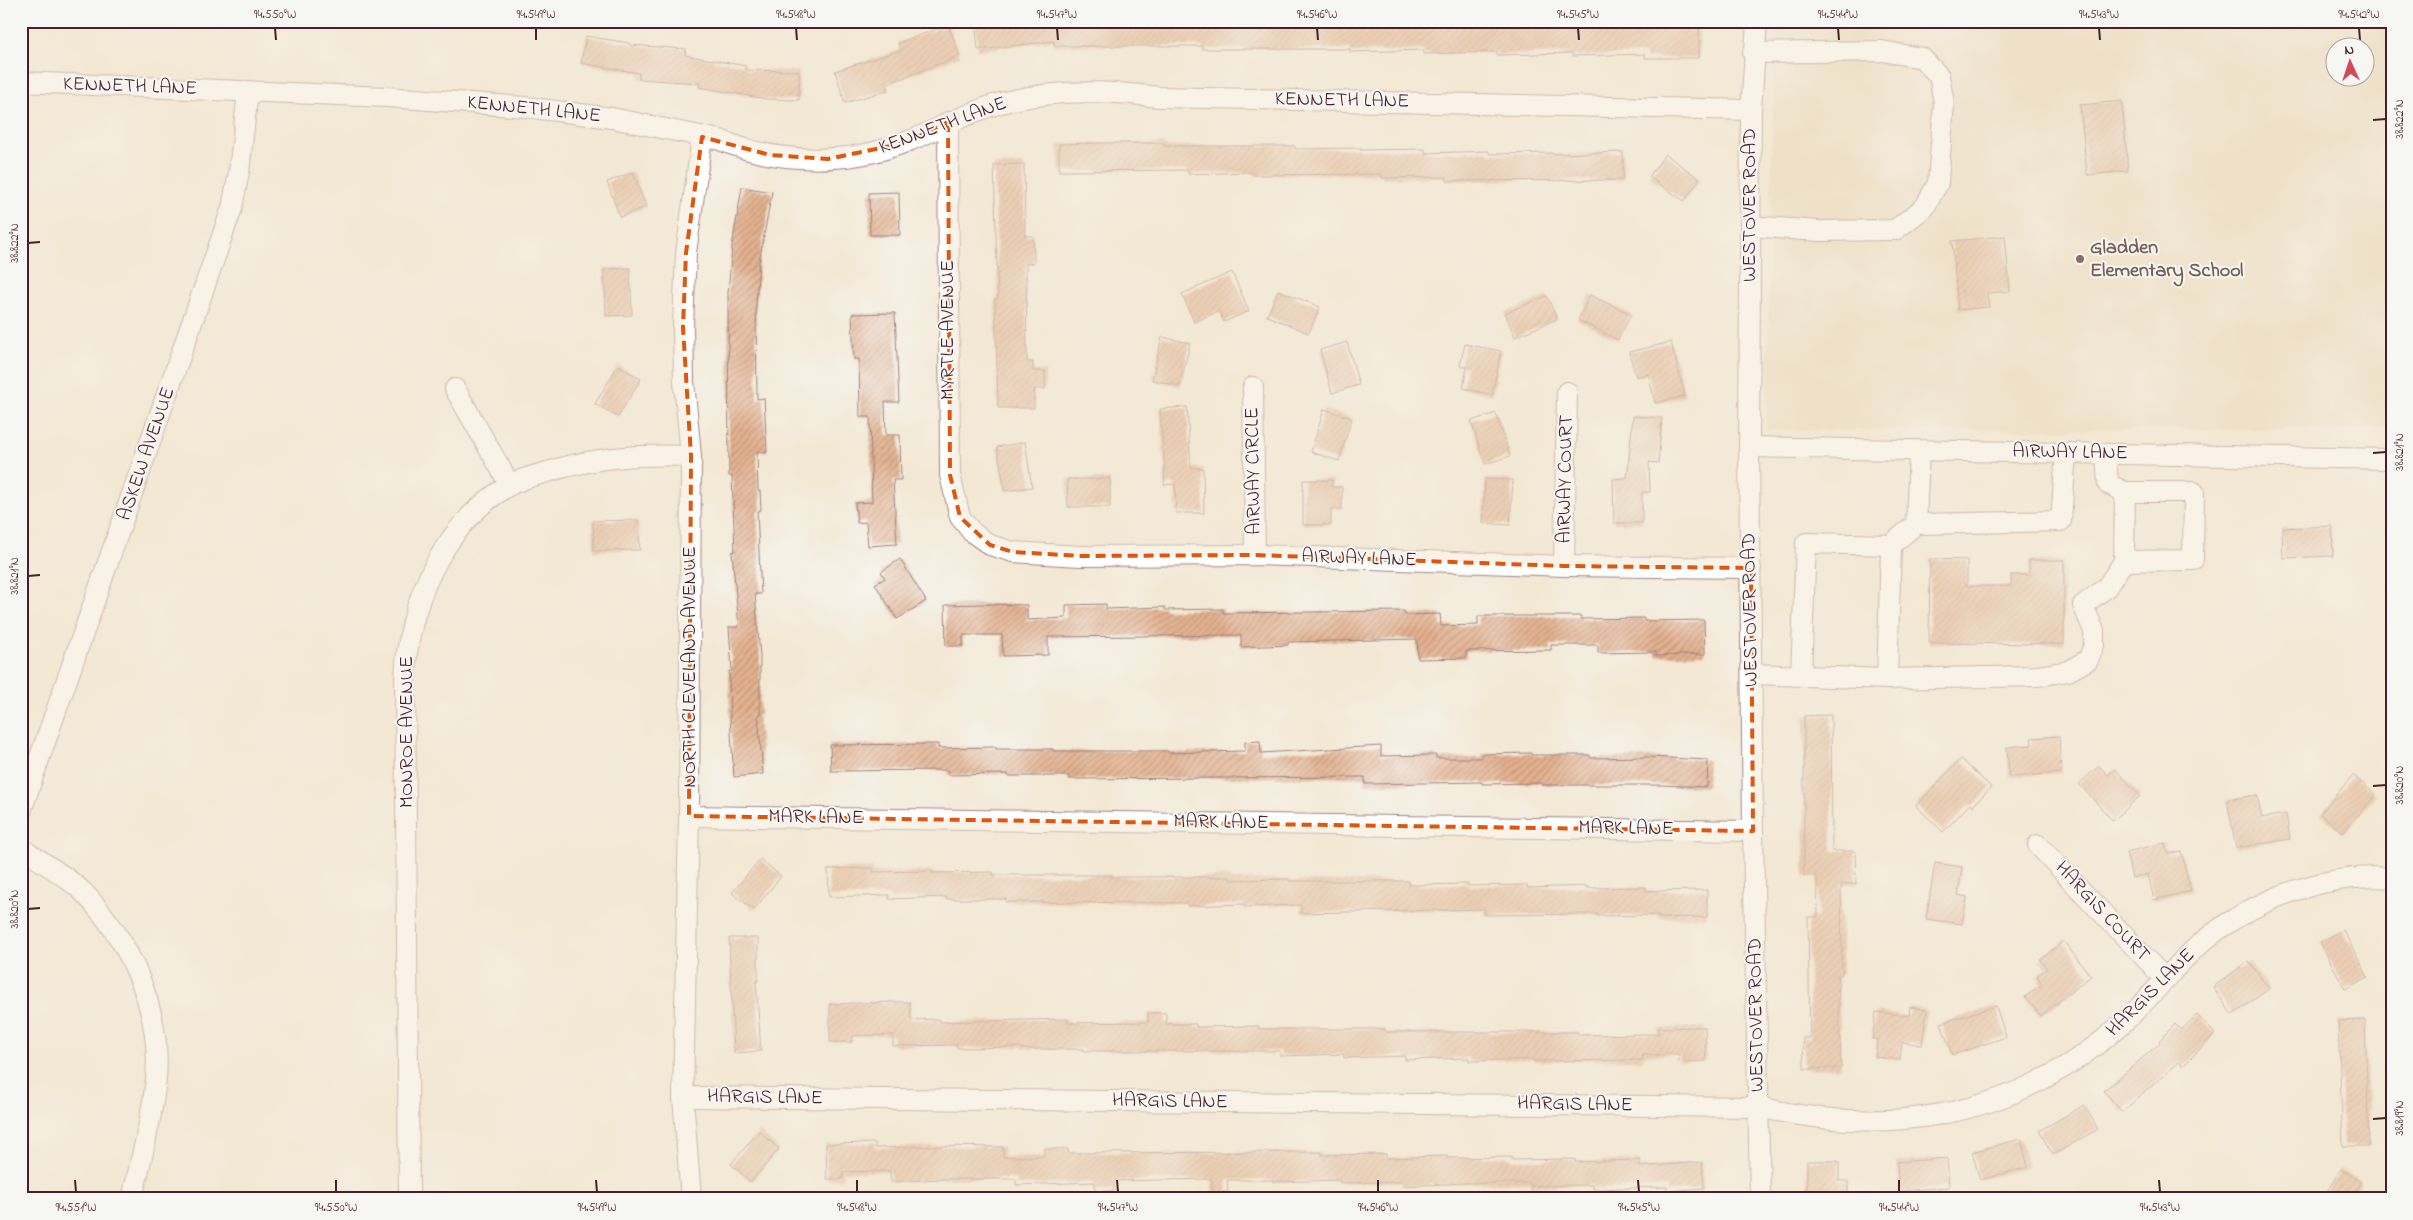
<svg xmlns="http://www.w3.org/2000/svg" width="2413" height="1220" viewBox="0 0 2413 1220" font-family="'Indie Flower',sans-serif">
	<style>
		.built { fill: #ead8ba; fill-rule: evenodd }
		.building { fill: url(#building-hatch) }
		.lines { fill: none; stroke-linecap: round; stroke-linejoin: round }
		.minor-casing { stroke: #9e8480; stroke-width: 22 }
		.minor { stroke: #fff; stroke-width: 20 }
		.marked { fill: none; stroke: #e0560e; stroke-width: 4; stroke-dasharray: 10 6; stroke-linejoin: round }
		.ticks { fill: none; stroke: #4a1f2b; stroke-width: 2 }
		.education-dot { fill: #8d6e63; stroke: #f6f6f2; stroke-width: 2 }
		.labels { text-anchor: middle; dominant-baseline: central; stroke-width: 4; stroke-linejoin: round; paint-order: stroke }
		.street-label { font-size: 20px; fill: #4a1f2b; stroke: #f6f6f2 }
		.education-label { font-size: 20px; font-weight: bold; fill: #785e54; stroke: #f6f6f2; text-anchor: start }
		.neatline { fill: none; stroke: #4a1f2b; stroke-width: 2 }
		.ticks-label { font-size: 12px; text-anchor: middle; fill: #4a1f2b }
	</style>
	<defs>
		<pattern id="building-hatch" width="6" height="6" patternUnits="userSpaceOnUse" patternTransform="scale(1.25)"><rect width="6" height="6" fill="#e4b290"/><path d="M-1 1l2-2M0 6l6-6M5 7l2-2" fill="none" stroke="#bb9076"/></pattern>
	</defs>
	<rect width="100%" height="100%" fill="#f6f6f2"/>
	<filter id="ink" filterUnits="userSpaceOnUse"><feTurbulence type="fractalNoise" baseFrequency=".02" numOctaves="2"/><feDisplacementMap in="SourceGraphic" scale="10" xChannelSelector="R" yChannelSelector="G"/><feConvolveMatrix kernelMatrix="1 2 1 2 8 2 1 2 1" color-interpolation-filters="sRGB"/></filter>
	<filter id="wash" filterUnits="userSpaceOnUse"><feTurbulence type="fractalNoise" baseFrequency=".0096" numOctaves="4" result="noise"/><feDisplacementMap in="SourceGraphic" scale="20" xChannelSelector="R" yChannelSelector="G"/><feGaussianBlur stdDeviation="1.12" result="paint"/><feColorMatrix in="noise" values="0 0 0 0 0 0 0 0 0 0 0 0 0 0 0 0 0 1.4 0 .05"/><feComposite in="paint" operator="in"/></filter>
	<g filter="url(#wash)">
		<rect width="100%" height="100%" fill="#f3e8d4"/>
		<path class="built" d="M1775,21H2392V429L1766,430ZM2336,48H2366V78H2336Z"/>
		<g id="blocks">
			<g class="building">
				<polygon points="975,21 1699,23 1699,58 1645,58 1645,54 1572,56 1572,53 1497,55 1497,52 1424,54 1424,50 1350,52 1350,49 1202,49 1202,46 1054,46 1054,41 978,50"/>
				<polygon points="948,25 960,56 887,84 888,90 845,103 835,71 901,50 898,43"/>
				<polygon points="586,36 629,43 629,45 686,49 685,55 746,66 746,70 799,71 799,100 766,99 699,87 700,83 639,79 639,73 581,63"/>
				<polygon points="2122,101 2128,171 2087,175 2080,105"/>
				<polygon points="1102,143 1164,143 1164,146 1295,146 1295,149 1360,148 1360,150 1425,149 1425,153 1489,151 1489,154 1552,153 1552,154 1623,152 1623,180 1447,181 1446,177 1382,178 1381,174 1253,175 1253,172 1188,174 1188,170 1059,171 1059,144"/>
				<polygon points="1665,154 1700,179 1684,201 1649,177"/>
				<polygon points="1024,164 1025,236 1033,236 1034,263 1026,264 1027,362 1033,362 1033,371 1045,371 1045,389 1034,389 1034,408 998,408 995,299 998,299 994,165"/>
				<polygon points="633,172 646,207 620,217 607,182"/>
				<polygon points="742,187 772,192 759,262 756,305 757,399 764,398 767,452 757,452 758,491 760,491 761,510 757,511 761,594 755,594 760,656 760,715 758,715 763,774 734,777 730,718 729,671 732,671 729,627 739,627 732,552 735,551 732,476 729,476 728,293 732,247"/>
				<polygon points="899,192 900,235 870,235 869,193"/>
				<polygon points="2005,236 2010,291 1987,293 1989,307 1958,310 1952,241"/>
				<polygon points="630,268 632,315 606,316 604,269"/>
				<polygon points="1232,272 1249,311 1224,322 1219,311 1194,322 1182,294"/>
				<polygon points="1278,290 1320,307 1309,333 1267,316"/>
				<polygon points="1590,295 1631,314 1618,340 1578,320"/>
				<polygon points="1547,296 1557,319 1515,337 1505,313"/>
				<polygon points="895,313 899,402 885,402 886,435 900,435 901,480 893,480 897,544 868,546 866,522 857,523 855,503 872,502 870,417 860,417 859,359 854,359 852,314"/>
				<polygon points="1162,337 1190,343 1180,386 1152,380"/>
				<polygon points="1347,342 1359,385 1332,393 1320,350"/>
				<polygon points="1671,342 1685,396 1655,403 1648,374 1636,377 1629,352"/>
				<polygon points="1465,344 1501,351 1492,395 1463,388 1467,367 1460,366"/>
				<polygon points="618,365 641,379 618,417 595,404"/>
				<polygon points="1187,407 1191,468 1203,468 1204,513 1176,513 1175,484 1164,485 1165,469 1160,409"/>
				<polygon points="1324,409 1352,418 1339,461 1311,452"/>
				<polygon points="1496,413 1510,456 1485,464 1471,421"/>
				<polygon points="1633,416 1662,418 1658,463 1649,462 1650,492 1642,492 1642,523 1614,523 1613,479 1627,478"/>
				<polygon points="1025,442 1032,487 1005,491 997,447"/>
				<polygon points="1067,479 1110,479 1110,507 1068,507"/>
				<polygon points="1485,479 1513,480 1510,525 1483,523"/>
				<polygon points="1303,480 1333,480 1331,487 1342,487 1342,509 1331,509 1331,525 1303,525"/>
				<polygon points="638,520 640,550 594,551 593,521"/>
				<polygon points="2332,526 2333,556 2283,558 2282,528"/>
				<polygon points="900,559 926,601 897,619 875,584 885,578 881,572"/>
				<polygon points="1930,559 1967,560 1967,586 2011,586 2011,575 2029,575 2029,560 2064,560 2064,644 1929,643"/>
				<polygon points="985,604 1027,605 1027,620 1066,618 1066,605 1106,604 1106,609 1165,607 1165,610 1223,609 1223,613 1404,611 1405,615 1440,614 1441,626 1478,625 1478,616 1581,616 1581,619 1644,618 1644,621 1704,620 1705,654 1656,656 1656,652 1598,653 1598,645 1551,645 1551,650 1466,651 1466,658 1418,659 1417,639 1288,642 1288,645 1241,647 1241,635 1048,637 1048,655 1003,656 1002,635 963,635 963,646 946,646 945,605"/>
				<polygon points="1831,715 1832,851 1855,851 1856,884 1841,884 1842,975 1838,975 1841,1068 1804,1069 1803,1038 1810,1038 1808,917 1818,917 1817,876 1804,876 1804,716"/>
				<polygon points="2059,736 2061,773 2009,777 2007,747 2032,745 2031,738"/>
				<polygon points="1260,741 1261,753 1381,746 1381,756 1436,755 1436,758 1482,758 1482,754 1531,753 1531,755 1590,755 1590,758 1648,757 1708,760 1707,787 1661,785 1542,785 1542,783 1482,784 1482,782 1365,784 1365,777 1069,779 1069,776 1008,776 1008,774 948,775 948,770 831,771 830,745 938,744 938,748 996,747 996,749 1053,749 1053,751 1168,751 1168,753 1245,751 1245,742"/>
				<polygon points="1961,759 1991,787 1973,806 1970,804 1943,832 1916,806"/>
				<polygon points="2099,766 2108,775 2115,769 2140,796 2113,821 2079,784"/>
				<polygon points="2353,775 2376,795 2343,833 2320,814"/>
				<polygon points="2257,795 2262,818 2286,814 2290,839 2236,848 2227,800"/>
				<polygon points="2165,843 2168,854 2181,851 2191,891 2154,900 2148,874 2132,878 2126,852"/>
				<polygon points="760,859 781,876 754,910 732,893"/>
				<polygon points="1935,863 1962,867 1958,895 1967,897 1962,924 1926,919"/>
				<polygon points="873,868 873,872 932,871 932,873 993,872 993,875 1112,875 1112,877 1230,877 1230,880 1289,879 1289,881 1409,881 1409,885 1468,884 1468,886 1527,885 1527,888 1587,886 1587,888 1646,887 1646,891 1707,890 1707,917 1659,918 1659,915 1598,916 1598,914 1485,915 1485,909 1301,913 1301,905 1244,907 1244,904 1187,906 1187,903 1006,902 1006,899 946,899 946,897 889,899 889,895 829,897 828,869"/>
				<polygon points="2343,930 2368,977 2345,989 2320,942"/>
				<polygon points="729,938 758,938 758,981 756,981 761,1051 734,1053"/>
				<polygon points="2063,941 2091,976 2041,1016 2025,997 2042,984 2037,976 2047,968 2040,960"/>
				<polygon points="2249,961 2269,989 2232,1015 2213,987"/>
				<polygon points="893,1002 910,1002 911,1020 939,1019 939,1022 1068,1019 1068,1023 1148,1022 1148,1013 1166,1013 1166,1024 1196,1024 1196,1027 1259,1026 1259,1029 1385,1029 1386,1032 1578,1032 1578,1035 1659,1034 1658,1028 1705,1027 1706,1061 1679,1062 1679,1054 1643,1055 1643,1060 1533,1061 1533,1059 1469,1061 1469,1058 1405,1060 1405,1056 1344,1058 1344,1054 1280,1056 1280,1051 1084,1051 1084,1049 1022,1049 1022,1047 957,1048 957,1045 893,1046 893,1035 852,1036 852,1042 830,1042 830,1004"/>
				<polygon points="1996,1006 2006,1037 1952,1055 1941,1023"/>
				<polygon points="1910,1007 1927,1010 1922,1045 1902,1042 1900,1060 1875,1057 1877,1039 1872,1039 1876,1012 1909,1016"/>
				<polygon points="2197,1015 2215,1034 2183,1066 2179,1062 2122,1112 2104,1091 2160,1043 2159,1041 2175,1024 2181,1030"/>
				<polygon points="2365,1020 2369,1146 2343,1146 2338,1021"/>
				<polygon points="2084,1105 2098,1129 2053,1155 2039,1131"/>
				<polygon points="759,1131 779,1149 751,1182 731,1164"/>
				<polygon points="2021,1139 2028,1167 1980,1180 1972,1152"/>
				<polygon points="875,1143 875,1148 939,1146 1003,1147 1003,1157 1044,1156 1044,1149 1068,1149 1068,1153 1322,1152 1322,1155 1386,1154 1386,1158 1447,1156 1447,1158 1512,1157 1512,1160 1575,1159 1575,1162 1640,1160 1640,1167 1702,1162 1704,1188 1667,1191 1667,1187 1593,1189 1593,1185 1530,1186 1530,1183 1466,1183 1403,1186 1403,1182 1340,1183 1340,1180 1273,1182 1273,1180 1227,1180 1228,1192 1212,1192 1212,1179 1114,1181 1114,1191 1095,1191 1095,1182 1016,1185 1016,1179 940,1179 891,1182 890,1171 843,1172 843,1179 827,1179 826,1144"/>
				<polygon points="1947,1158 1949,1187 1899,1191 1897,1162"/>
				<polygon points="1807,1161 1839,1161 1839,1181 1848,1181 1848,1199 1807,1199"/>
				<polygon points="2341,1169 2362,1182 2351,1199 2322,1199"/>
			</g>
		</g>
	</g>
	<g filter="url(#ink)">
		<use href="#blocks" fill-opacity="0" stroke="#9e8480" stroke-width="1"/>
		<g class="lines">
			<defs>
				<g id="minor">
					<polyline points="1757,21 1751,110 1749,447 1753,831 1760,1199"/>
					<path d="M21,82L387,97L525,107L612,118L720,140C778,164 848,165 906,142C938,130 967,112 1001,103C1053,89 1106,90 1159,97L1751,110"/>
					<polyline points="948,122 950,475 960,517 972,532 990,545 1013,552 1080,556 1255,555 1564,566 1751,568"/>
					<polyline points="1750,226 1818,231 1895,230 1925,207 1938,183 1944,103 1939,76 1922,58 1882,51 1753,53"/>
					<polyline points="1253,387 1255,555"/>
					<polyline points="455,389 510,485"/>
					<polyline points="1749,447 2392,459"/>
					<polyline points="2106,454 2108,484 2125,492"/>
					<polyline points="1916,524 2061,521 2066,453"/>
					<polyline points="1564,566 1567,392"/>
					<polyline points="1752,674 1887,679 2038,676 2068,671 2088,660 2094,645 2094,631 2083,605 2106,588 2124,561 2125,492 2194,492 2193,560 2124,561"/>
					<polyline points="1801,675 1806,543 1891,545 1916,524 1919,451"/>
					<polyline points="1887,679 1891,545"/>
					<polyline points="21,811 232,208 239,172 248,92"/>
					<polyline points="689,816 1753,831"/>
					<polyline points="2038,845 2166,980"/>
					<path d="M21,848C40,861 67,876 83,892C130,940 162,1011 156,1079C152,1119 141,1159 132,1199"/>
					<path d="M683,1097L1759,1107C1881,1136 2003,1120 2103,1040C2133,1016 2157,988 2183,960C2236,906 2316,872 2392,878"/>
					<path d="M409,1199L405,680C407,605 442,526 508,486C519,480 532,476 544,473C593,457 640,454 691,456"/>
					<polyline points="691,1199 683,1097 689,816 691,456 684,382 683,327 686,253 702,137"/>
				</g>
			</defs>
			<use href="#minor" class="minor-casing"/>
			<use href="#minor" class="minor"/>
		</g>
	</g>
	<path d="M0 0H2413V1220H0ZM948,122L950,475L960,517L990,545L1013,552L1080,556L1255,555L1564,566L1751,568L1753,831L689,816L691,456L683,327L686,253L702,137L770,155L828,159L905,143Z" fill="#f3e8d4" fill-opacity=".55" fill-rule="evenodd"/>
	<path class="marked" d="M948,122L950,475L960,517L990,545L1013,552L1080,556L1255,555L1564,566L1751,568L1753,831L689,816L691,456L683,327L686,253L702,137L770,155L828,159L905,143Z"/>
	<path class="ticks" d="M275,28L276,40M536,28V40M796,28L797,40M1057,28L1058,40M1317,28L1318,40M1578,28L1579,40M1838,28L1839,40M2099,28L2100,40M2359,28L2360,40M2373,120L2386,119M28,243L40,242M2373,453L2386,452M28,576L40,575M2373,786L2386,785M28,909L40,908M2373,1119L2386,1118M75,1180L76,1192M336,1180V1192M596,1180L597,1192M857,1180V1192M1117,1180L1118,1192M1378,1180V1192M1638,1180L1639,1192M1899,1180V1192M2159,1180L2160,1192"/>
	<circle class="education-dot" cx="2080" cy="259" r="5"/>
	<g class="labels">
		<g class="street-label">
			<text transform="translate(130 87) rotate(2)">KENNETH LANE</text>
			<text transform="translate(1342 101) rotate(1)">KENNETH LANE</text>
			<text transform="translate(534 110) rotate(6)">KENNETH LANE</text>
			<text transform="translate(943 126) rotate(-20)">KENNETH LANE</text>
			<text transform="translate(1750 205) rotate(-90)">WESTOVER ROAD</text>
			<text transform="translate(948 330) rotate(-90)">MYRTLE AVENUE</text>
			<text transform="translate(2070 453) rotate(1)">AIRWAY LANE</text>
			<text transform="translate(147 454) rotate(-71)">ASKEW AVENUE</text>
			<text transform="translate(1254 471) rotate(-91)">AIRWAY CIRCLE</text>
			<text transform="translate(1566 479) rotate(-89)">AIRWAY COURT</text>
			<text transform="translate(1359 559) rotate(2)">AIRWAY LANE</text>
			<text transform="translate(1751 610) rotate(-91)">WESTOVER ROAD</text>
			<text transform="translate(690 667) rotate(-90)">NORTH CLEVELAND AVENUE</text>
			<text transform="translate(407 732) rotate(-90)">MONROE AVENUE</text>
			<text transform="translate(816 818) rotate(1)">MARK LANE</text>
			<text transform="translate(1221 823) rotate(1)">MARK LANE</text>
			<text transform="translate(1626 829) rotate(1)">MARK LANE</text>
			<text transform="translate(2102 912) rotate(47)">HARGIS COURT</text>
			<text transform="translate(2151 993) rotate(-45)">HARGIS LANE</text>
			<text transform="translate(1757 1015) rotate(-91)">WESTOVER ROAD</text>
			<text transform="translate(765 1098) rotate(1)">HARGIS LANE</text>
			<text transform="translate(1170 1102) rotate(1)">HARGIS LANE</text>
			<text transform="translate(1575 1105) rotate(1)">HARGIS LANE</text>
		</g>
		<g class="education-label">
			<text x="2090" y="248">Gladden<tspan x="2090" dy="23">Elementary School</tspan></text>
		</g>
	</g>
	<rect width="2413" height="1220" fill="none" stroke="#f6f6f2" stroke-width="55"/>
	<g transform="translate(2350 62) rotate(357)"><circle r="24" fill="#f6f6f2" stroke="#b1a0a2"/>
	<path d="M0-4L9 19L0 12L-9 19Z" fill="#d1495b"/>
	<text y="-8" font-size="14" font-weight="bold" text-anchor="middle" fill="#4a1f2b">N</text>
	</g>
	<rect x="28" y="28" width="2358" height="1164" class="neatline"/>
	<g class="ticks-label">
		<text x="275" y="18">94.550°W</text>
		<text x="536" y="18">94.549°W</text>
		<text x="796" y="18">94.548°W</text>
		<text x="1057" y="18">94.547°W</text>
		<text x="1317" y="18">94.546°W</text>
		<text x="1578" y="18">94.545°W</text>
		<text x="1838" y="18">94.544°W</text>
		<text x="2099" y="18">94.543°W</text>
		<text x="2359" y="18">94.542°W</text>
		<text transform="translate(2399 119) rotate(-90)" y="4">38.822°N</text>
		<text transform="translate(14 243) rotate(-90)" y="4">38.822°N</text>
		<text transform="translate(2399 452) rotate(-90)" y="4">38.821°N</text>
		<text transform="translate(14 576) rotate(-90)" y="4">38.821°N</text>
		<text transform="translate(2399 785) rotate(-90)" y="4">38.820°N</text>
		<text transform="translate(14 909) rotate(-90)" y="4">38.820°N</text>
		<text transform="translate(2399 1118) rotate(-90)" y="4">38.819°N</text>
		<text x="76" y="1211">94.551°W</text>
		<text x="336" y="1211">94.550°W</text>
		<text x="597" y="1211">94.549°W</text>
		<text x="857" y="1211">94.548°W</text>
		<text x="1118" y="1211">94.547°W</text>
		<text x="1378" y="1211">94.546°W</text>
		<text x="1639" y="1211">94.545°W</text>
		<text x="1899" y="1211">94.544°W</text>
		<text x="2160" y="1211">94.543°W</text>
	</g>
</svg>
